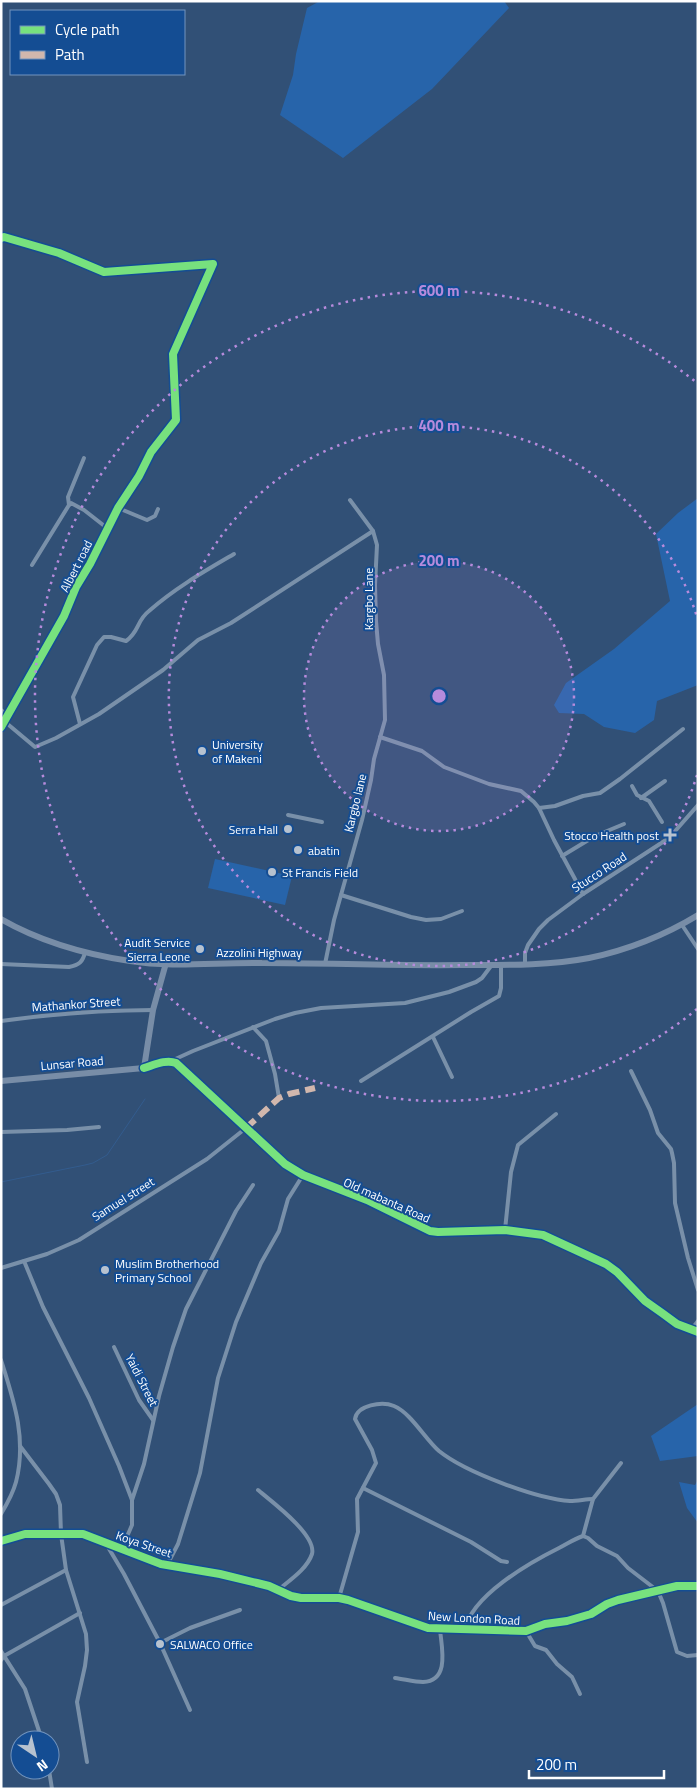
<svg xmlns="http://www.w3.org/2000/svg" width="699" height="1790" viewBox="0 0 699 1790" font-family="'Titillium Web',sans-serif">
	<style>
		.green { fill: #2764aa }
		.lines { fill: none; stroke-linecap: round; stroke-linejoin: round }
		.stream { stroke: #335c8e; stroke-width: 1 }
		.street { stroke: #7990a9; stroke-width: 4 }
		.primary { stroke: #788da7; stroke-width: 6 }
		.quiet { stroke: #d1b7ad; stroke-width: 6; stroke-dasharray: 12 6; stroke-linecap: butt }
		.cycleway-casing { stroke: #144d93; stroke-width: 11 }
		.cycleway { stroke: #77e17e; stroke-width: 8 }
		.ring { fill: none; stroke: #b68bdc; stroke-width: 2.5; stroke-dasharray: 2.5 5 }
		.poi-dot { fill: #b7c2cf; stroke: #144d93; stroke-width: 2 }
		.labels { text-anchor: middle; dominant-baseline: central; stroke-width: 4; stroke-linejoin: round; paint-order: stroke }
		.street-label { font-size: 12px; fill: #fff; stroke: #144d93 }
		.poi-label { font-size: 12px; fill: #fff; stroke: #144d93; text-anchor: start }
		.centre { fill: #b68bdc; stroke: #144d93; stroke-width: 2.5 }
		.ring-label { font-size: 15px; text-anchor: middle; font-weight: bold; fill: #b68bdc; stroke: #144d93; stroke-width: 4; stroke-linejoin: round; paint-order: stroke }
	</style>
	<rect width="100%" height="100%" fill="#315076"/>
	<g class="green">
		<polygon points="320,1 504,1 509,8 432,89 343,158 280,115 293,75 296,54 307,8"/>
		<polygon points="698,498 698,685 657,701 654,720 635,733 604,727 584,714 559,713 554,705 566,683 614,649 670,601 656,534 678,513"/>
		<polygon points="215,859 292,876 285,905 208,888"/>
		<polygon points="698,1404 698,1456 660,1461 651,1436"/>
		<polygon points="698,1479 698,1523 687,1508 679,1482 695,1485"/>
	</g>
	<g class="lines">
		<polyline class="stream" points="1,1182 85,1165 93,1163 107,1155 145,1099"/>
		<g class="street">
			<polyline points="1,238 4,237 59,253 104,272 213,264 173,354 176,420 151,452 139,476 118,508 90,564 76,587 64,616 1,727"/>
			<polyline points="69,505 68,497 84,458"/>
			<polyline points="118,508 147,520 155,516 158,509"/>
			<polyline points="32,565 69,505 71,503 84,510 107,528"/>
			<polyline points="1,710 8,716"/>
			<polyline points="4,721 35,747 56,738 99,714 163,670 198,640 231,623 373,531"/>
			<path d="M80,724L73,697L97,645L104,637H111L126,641C140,631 136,621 149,611C175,588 205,571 234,554"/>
			<polyline points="380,737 422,751 444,767 489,784 521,791 534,802 539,808 554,840 583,894"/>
			<polyline points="632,786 637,795 649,801 662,822"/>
			<polyline points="641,798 665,781"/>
			<polyline points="539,808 555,806 583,796 600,793 620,779 683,729"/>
			<polyline points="288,815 322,822"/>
			<polyline points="562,856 595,836 624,824"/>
			<polyline points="341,895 411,917 426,920 441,919 462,911"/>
			<polyline points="682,925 698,949"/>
			<path d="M1,964L69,967C79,965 83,962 85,952"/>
			<polyline points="325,964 334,920 362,820 371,780 374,759 385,720 384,675 378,644 376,621 375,585 377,545 373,531 350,500"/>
			<polyline points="525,965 525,953 528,945 539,929 548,920 583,894 669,838 698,805"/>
			<path d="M1,1021C52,1014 103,1010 153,1010"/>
			<polyline points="253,1027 266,1041 275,1074 279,1098"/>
			<polyline points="433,1037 452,1077"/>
			<polyline points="171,1061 193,1051 275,1019 295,1013 321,1008 405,1003 449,992 476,982 482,978 491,966"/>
			<path d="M144,1068C154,1065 166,1059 176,1063L285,1164L303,1175L367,1200L430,1231L438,1232L505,1230L543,1235L606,1264L617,1272L645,1301L662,1313L677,1324L698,1332"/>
			<polyline points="631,1071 650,1110 658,1133 671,1149 672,1153 674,1163 675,1203 688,1258 698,1290"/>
			<polyline points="361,1081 471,1012 499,996 501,988 501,966"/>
			<polyline points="1,1132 67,1130 99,1127"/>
			<polyline points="505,1230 511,1172 518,1145 556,1114"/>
			<polyline points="24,1261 43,1307 89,1398 119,1466 132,1500"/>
			<polyline points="1,1268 47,1254 79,1240 207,1159 246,1128"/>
			<polyline points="691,1330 698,1321"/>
			<polyline points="114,1347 139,1400 153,1420"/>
			<path d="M1,1360C14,1401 27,1439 16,1482C13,1493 7,1504 1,1514"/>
			<polyline points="20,1446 49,1484 56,1494 60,1505 61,1534 66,1570 86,1634 87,1650 85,1666 77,1702 87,1762"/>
			<polyline points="363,1488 471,1542 501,1561 507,1562"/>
			<path d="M258,1490C271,1501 317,1535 312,1554C307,1569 290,1580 278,1590"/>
			<polyline points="583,1536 588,1538 597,1546 617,1556 628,1568 658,1591 663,1603 677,1652 687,1656 698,1655"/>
			<polyline points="1,1541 25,1534 83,1534 161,1564 220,1574 257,1583 269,1586 291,1596 301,1598 339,1598 348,1600 428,1628 526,1631 545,1624 567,1621 591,1614 607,1604 618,1600 677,1586 698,1586"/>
			<polyline points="105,1542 124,1574 160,1643 190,1710"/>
			<polyline points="122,1548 132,1525 132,1500 144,1464 159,1396 173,1347 186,1309 236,1211 253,1185"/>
			<polyline points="167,1565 178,1544 200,1473 218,1378 236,1322 261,1263 279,1231 288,1199 303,1175"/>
			<path d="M339,1598L358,1532L357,1499L376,1463L372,1450L355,1419C357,1405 382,1401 394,1406C411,1413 425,1439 439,1451C465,1472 537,1499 570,1501C578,1501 586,1499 593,1499"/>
			<polyline points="1,1605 66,1570"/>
			<path d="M465,1630C471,1596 529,1563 559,1548C567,1544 574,1539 583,1536L593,1499L621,1463"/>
			<polyline points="526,1631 535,1646 546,1650 557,1664 572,1677 580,1694"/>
			<polyline points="160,1643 190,1628 240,1610"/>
			<polyline points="1,1651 25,1689 42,1740"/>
			<polyline points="1,1660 4,1656 80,1613"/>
			<path d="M395,1678C404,1679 414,1682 423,1682C451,1681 441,1645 440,1629"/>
			<polyline points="49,1770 52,1789"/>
		</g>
		<g class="primary">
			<path d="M1,919C41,942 84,954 130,961C173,968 218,962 262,963C328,963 395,966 462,965C504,965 547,966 589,958C627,950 665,935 698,915"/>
			<polyline points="1,1081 144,1068 153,1010 166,963"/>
		</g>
		<polyline class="quiet" points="246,1128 279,1098 289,1094 315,1088"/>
		<defs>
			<g id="cycleway">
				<polyline points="1,238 4,237 59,253 104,272 213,264 173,354 176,420 151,452 139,476 118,508 90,564 76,587 64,616 1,727"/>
				<path d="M144,1068C154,1065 166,1059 176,1063L285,1164L303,1175L367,1200L430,1231L438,1232L505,1230L543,1235L606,1264L617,1272L645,1301L662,1313L677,1324L698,1332"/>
				<polyline points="1,1541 25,1534 83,1534 161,1564 220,1574 257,1583 269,1586 291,1596 301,1598 339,1598 348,1600 428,1628 526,1631 545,1624 567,1621 591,1614 607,1604 618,1600 677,1586 698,1586"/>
			</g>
		</defs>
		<use href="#cycleway" class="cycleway-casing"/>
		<use href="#cycleway" class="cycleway"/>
	</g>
	<circle cx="439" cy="696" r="135" fill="#b68bdc" fill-opacity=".12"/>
	<g class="ring">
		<circle cx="439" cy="696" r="135"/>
		<path d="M697 775A270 270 0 1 1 697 617"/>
		<path d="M697 1009A405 405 0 1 1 697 383"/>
	</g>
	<g class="poi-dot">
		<circle cx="202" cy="751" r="5"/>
		<circle cx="288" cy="829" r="5"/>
		<path d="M667.5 827.5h5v5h5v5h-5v5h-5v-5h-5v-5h5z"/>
		<circle cx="298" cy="850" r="5"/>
		<circle cx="272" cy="872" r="5"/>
		<circle cx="200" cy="949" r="5"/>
		<circle cx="105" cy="1270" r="5"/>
		<circle cx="160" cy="1644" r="5"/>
	</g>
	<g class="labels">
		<g class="street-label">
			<text transform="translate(76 566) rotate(-63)">Albert road</text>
			<text transform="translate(368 599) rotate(-90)">Kargbo Lane</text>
			<text transform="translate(355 803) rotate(-76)">Kargbo lane</text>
			<text transform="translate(599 872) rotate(-33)">Stucco Road</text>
			<text x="259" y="952">Azzolini Highway</text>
			<text transform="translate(76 1004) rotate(-4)">Mathankor Street</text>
			<text transform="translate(72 1063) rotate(-5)">Lunsar Road</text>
			<text transform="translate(123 1199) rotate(-32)">Samuel street</text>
			<text transform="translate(387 1200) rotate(24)">Old mabanta Road</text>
			<text transform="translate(142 1380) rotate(63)">Yaidi Street</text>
			<text transform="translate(144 1544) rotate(19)">Koya Street</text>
			<text transform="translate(474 1618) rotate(3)">New London Road</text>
		</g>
		<g class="poi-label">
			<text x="212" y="744">University<tspan x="212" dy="14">of Makeni</tspan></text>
			<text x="278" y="829" text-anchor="end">Serra Hall</text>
			<text x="659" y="835" text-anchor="end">Stocco Health post</text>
			<text x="308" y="850">abatin</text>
			<text x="282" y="872">St Francis Field</text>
			<text x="190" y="942" text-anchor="end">Audit Service<tspan x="190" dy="14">Sierra Leone</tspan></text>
			<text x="115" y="1263">Muslim Brotherhood<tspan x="115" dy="14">Primary School</tspan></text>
			<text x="170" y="1644">SALWACO Office</text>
		</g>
	</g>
	<circle cx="439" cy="696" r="8" class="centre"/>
	<g class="ring-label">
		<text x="439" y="296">600 m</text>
		<text x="439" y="431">400 m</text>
		<text x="439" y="566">200 m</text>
	</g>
	<rect width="699" height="1790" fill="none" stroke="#ffffff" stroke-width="5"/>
	<rect x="10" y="10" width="175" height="65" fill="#144d93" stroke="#7294be"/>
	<rect x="20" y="26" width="25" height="8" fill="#77e17e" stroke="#7294be"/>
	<text x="55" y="35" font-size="15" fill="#ffffff">Cycle path</text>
	<rect x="20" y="51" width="25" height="8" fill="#d1b7ad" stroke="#7294be"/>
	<text x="55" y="60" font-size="15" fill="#ffffff">Path</text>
	<g transform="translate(35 1755) rotate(145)"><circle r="24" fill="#144d93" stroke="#7294be"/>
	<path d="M0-4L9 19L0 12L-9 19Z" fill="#b7c2cf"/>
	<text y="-8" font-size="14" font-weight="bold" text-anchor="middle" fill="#ffffff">N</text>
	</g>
	<path d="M529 1770v8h135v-8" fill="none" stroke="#ffffff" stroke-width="2.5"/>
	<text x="536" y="1770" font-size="15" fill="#ffffff" stroke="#144d93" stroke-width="4" paint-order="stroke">200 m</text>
</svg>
